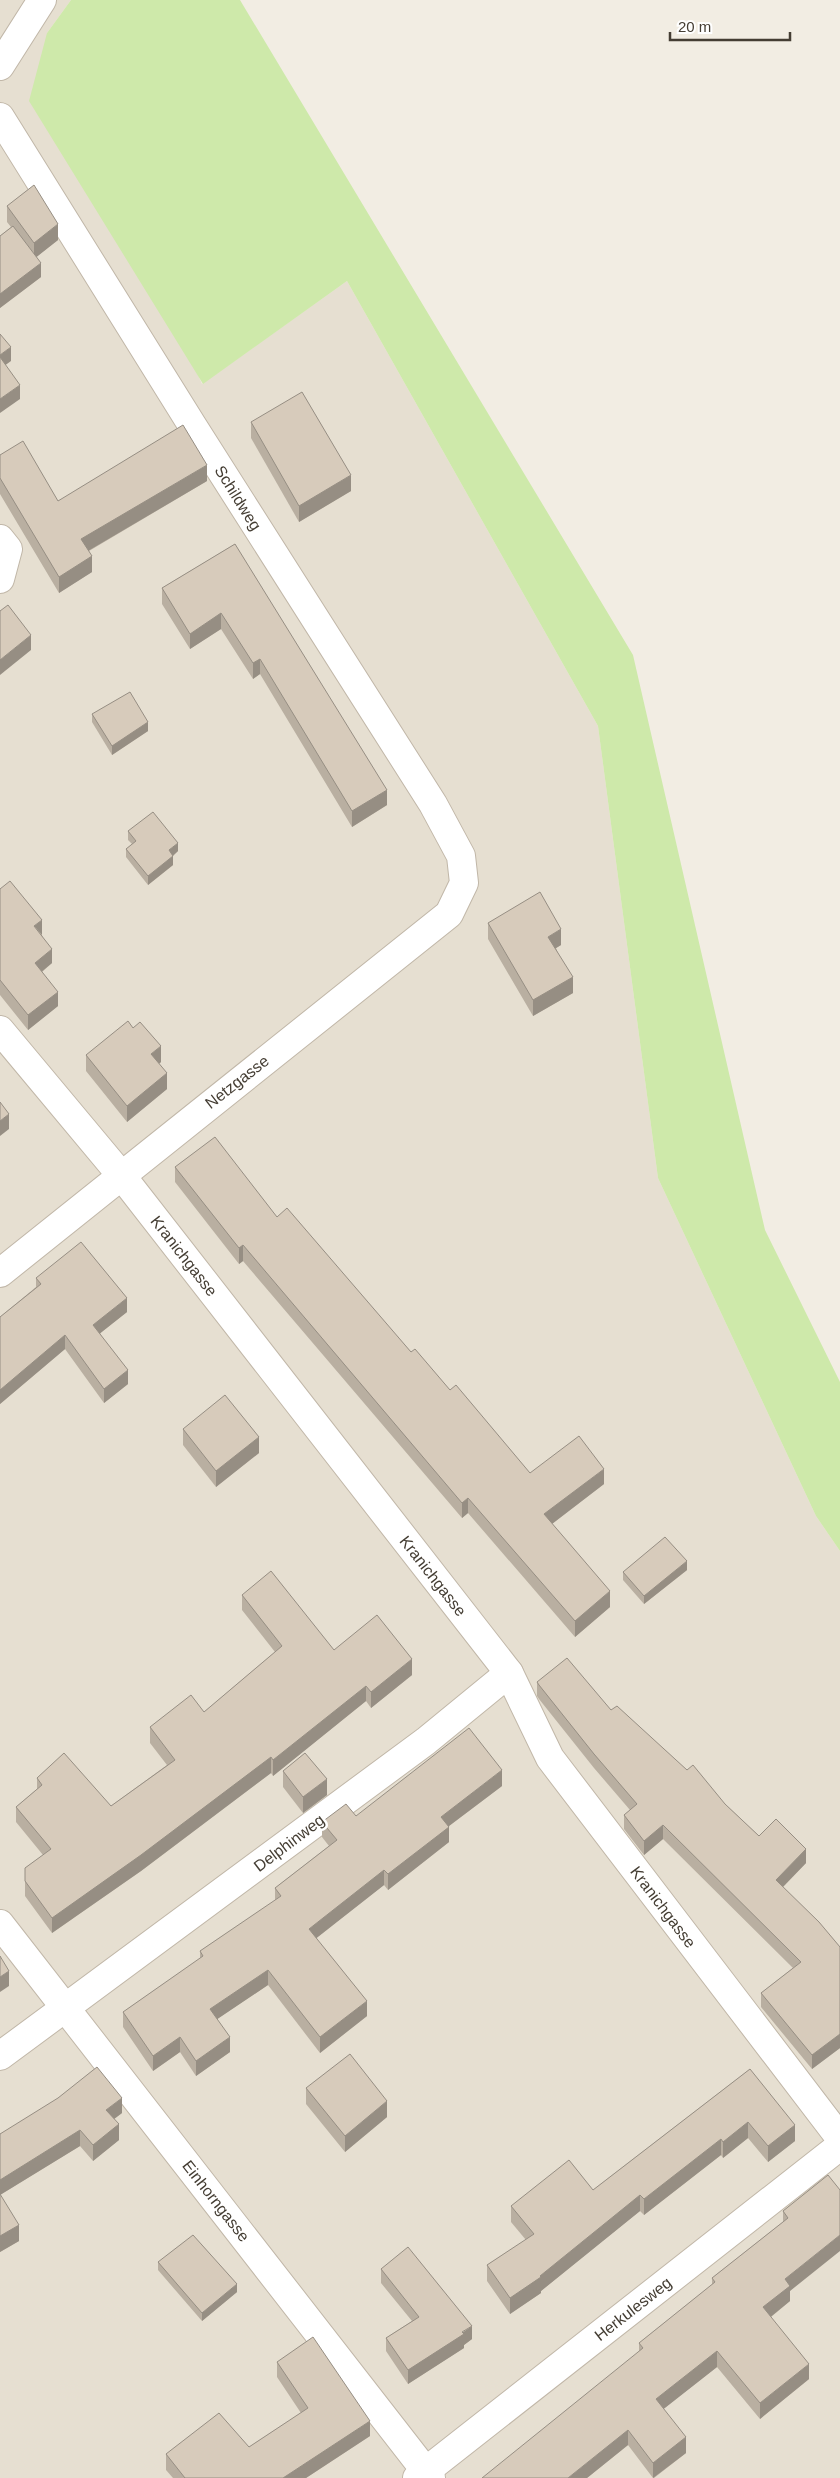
<svg xmlns="http://www.w3.org/2000/svg" width="840" height="2478" viewBox="0 0 840 2478" font-family="Arial,sans-serif">
	<style>
		.residential { fill: #e6dfd1 }
		.green { fill: #cee9aa }
		.lines { fill: none; stroke-linecap: round; stroke-linejoin: round }
		.street-casing { stroke: #c1b7a8; stroke-width: 30 }
		.street { stroke: #fff; stroke-width: 28 }
		.wall { fill: #b9afa1 }
		.shaded-wall { fill: #968e83 }
		.building { fill: #d7cbbb; stroke: #968e83 }
		.labels { text-anchor: middle; dominant-baseline: central; stroke-width: 5; stroke-linejoin: round; paint-order: stroke }
		.street-label { font-size: 16px; fill: #443d33; stroke: #fff }
	</style>
	<rect width="100%" height="100%" fill="#f2ede3"/>
	<polygon class="residential" points="0,0 71,0 47,33 202,384 347,281 598,726 658,1178 816,1516 840,1551 840,2478 0,2478"/>
	<polygon class="green" points="71,0 240,0 633,655 765,1230 840,1382 840,1551 816,1516 658,1178 598,726 347,281 203,384 29,101 47,33"/>
	<g class="lines">
		<defs>
			<g id="street">
				<polyline points="0,66 42,0"/>
				<polyline points="0,117 192,425 433,804 461,856 464,883 449,914 0,1273"/>
				<polyline points="0,539 8,549 0,579"/>
				<polyline points="0,1030 121,1175 509,1673 550,1758 840,2138"/>
				<polyline points="0,1924 431,2478"/>
				<polyline points="0,2056 426,1741 509,1673"/>
				<polyline points="417,2478 840,2146"/>
			</g>
		</defs>
		<use href="#street" class="street-casing"/>
		<use href="#street" class="street"/>
	</g>
	<g class="wall">
		<polygon points="7,206 58,240 36,257 41,277 0,308 0,236 11,227 7,222"/>
		<polygon points="251,422 351,491 299,522 251,438"/>
		<polygon points="0,455 58,501 207,481 89,551 92,572 59,593 0,494"/>
		<polygon points="235,544 387,805 352,827 260,674 253,679 221,629 190,649 162,604 162,588"/>
		<polygon points="92,714 148,731 112,755 92,722"/>
		<polygon points="128,831 178,851 173,856 173,865 148,885 126,857 126,849 132,844 128,840"/>
		<polygon points="0,889 42,935 52,963 42,972 58,1006 28,1030 0,995"/>
		<polygon points="488,923 561,945 556,948 573,993 533,1016 488,939"/>
		<polygon points="86,1055 161,1062 159,1064 167,1089 127,1122 86,1071"/>
		<polygon points="175,1167 277,1217 411,1352 450,1390 530,1473 604,1484 552,1524 610,1607 575,1637 468,1513 462,1518 243,1261 239,1264 175,1182"/>
		<polygon points="36,1278 127,1312 100,1333 128,1384 104,1403 65,1349 0,1404 0,1317 36,1287"/>
		<polygon points="183,1429 259,1453 216,1487 183,1445"/>
		<polygon points="687,1570 644,1604 623,1580 623,1572"/>
		<polygon points="242,1595 334,1650 412,1675 371,1708 366,1701 273,1776 271,1773 141,1871 52,1933 25,1896 25,1868 43,1855 16,1822 16,1807 37,1789 37,1778 111,1806 167,1765 150,1743 150,1727 204,1712 275,1652 242,1610"/>
		<polygon points="537,1682 611,1710 687,1770 725,1804 759,1836 806,1863 783,1887 840,1947 840,2048 812,2069 761,2007 761,1993 793,1968 663,1839 644,1855 624,1829 624,1815 630,1810 594,1768 539,1699 537,1696"/>
		<polygon points="283,1771 327,1795 303,1813 283,1787"/>
		<polygon points="502,1786 449,1826 449,1842 388,1890 384,1885 316,1938 367,2016 320,2053 268,1985 217,2019 230,2052 196,2076 180,2052 153,2071 123,2027 123,2012 200,1959 200,1951 275,1901 275,1888 329,1846 322,1837 322,1822 356,1816"/>
		<polygon points="750,2069 795,2141 768,2162 748,2138 723,2158 721,2155 644,2215 640,2211 541,2291 541,2293 510,2314 487,2281 487,2265 526,2240 511,2222 511,2206 593,2190"/>
		<polygon points="306,2088 387,2117 345,2152 306,2104"/>
		<polygon points="122,2113 114,2119 119,2140 93,2161 80,2146 0,2195 19,2241 0,2252 0,2134"/>
		<polygon points="828,2175 790,2291 790,2301 771,2317 809,2379 760,2419 717,2367 663,2409 686,2453 654,2478 653,2478 628,2445 587,2478 639,2351 639,2343 712,2285 712,2278 783,2222 783,2211"/>
		<polygon points="158,2262 237,2292 202,2321 158,2270"/>
		<polygon points="381,2269 472,2339 464,2345 464,2348 408,2384 386,2351 386,2338 412,2321 381,2283"/>
		<polygon points="277,2362 370,2436 306,2478 173,2478 166,2470 166,2454 249,2447 301,2413 277,2377"/>
	</g>
	<g class="shaded-wall">
		<polygon points="58,224 58,240 34,259 34,243"/>
		<polygon points="41,263 41,277 0,308 0,294"/>
		<polygon points="11,347 11,361 0,369 0,355"/>
		<polygon points="20,385 20,399 0,413 0,399"/>
		<polygon points="207,465 207,481 81,555 81,539"/>
		<polygon points="351,475 351,491 299,522 299,506"/>
		<polygon points="92,556 92,572 59,593 59,577"/>
		<polygon points="221,613 221,629 190,649 190,634"/>
		<polygon points="31,635 31,650 0,675 0,660"/>
		<polygon points="260,659 260,674 253,679 253,663"/>
		<polygon points="148,722 148,731 112,755 112,746"/>
		<polygon points="387,790 387,805 352,827 352,811"/>
		<polygon points="178,843 178,851 169,859 169,850"/>
		<polygon points="173,856 173,865 148,885 148,876"/>
		<polygon points="42,920 42,935 34,926"/>
		<polygon points="561,929 561,945 548,953 548,937"/>
		<polygon points="52,949 52,963 35,977 35,963"/>
		<polygon points="573,977 573,993 533,1016 533,1000"/>
		<polygon points="58,992 58,1006 28,1030 28,1015"/>
		<polygon points="161,1046 161,1062 151,1070 151,1054"/>
		<polygon points="167,1073 167,1089 127,1122 127,1106"/>
		<polygon points="9,1114 9,1129 0,1136 0,1121"/>
		<polygon points="243,1245 243,1261 239,1264 239,1248"/>
		<polygon points="127,1298 127,1312 93,1339 93,1325"/>
		<polygon points="65,1335 65,1349 0,1404 0,1390"/>
		<polygon points="128,1370 128,1384 104,1403 104,1389"/>
		<polygon points="259,1437 259,1453 216,1487 216,1471"/>
		<polygon points="604,1469 604,1484 544,1530 544,1514"/>
		<polygon points="468,1498 468,1513 462,1518 462,1503"/>
		<polygon points="687,1561 687,1570 644,1604 644,1596"/>
		<polygon points="610,1591 610,1607 575,1637 575,1621"/>
		<polygon points="412,1659 412,1675 371,1708 371,1692"/>
		<polygon points="366,1686 366,1701 273,1776 273,1760"/>
		<polygon points="271,1757 271,1773 141,1871 52,1933 52,1918"/>
		<polygon points="502,1770 502,1786 441,1832 441,1817"/>
		<polygon points="327,1779 327,1795 303,1813 303,1797"/>
		<polygon points="663,1825 663,1839 644,1855 644,1841"/>
		<polygon points="449,1827 449,1842 388,1890 388,1874"/>
		<polygon points="806,1849 806,1863 776,1894 776,1880"/>
		<polygon points="384,1870 384,1885 309,1944 309,1929"/>
		<polygon points="268,1970 268,1985 210,2024 210,2009"/>
		<polygon points="9,1971 9,1986 0,1992 0,1977"/>
		<polygon points="367,2001 367,2016 320,2053 320,2037"/>
		<polygon points="840,2034 840,2048 812,2069 812,2055"/>
		<polygon points="180,2037 180,2052 153,2071 153,2056"/>
		<polygon points="230,2037 230,2052 196,2076 196,2061"/>
		<polygon points="122,2098 122,2113 106,2125 106,2110"/>
		<polygon points="387,2101 387,2117 345,2152 345,2136"/>
		<polygon points="748,2122 748,2138 723,2158 723,2142"/>
		<polygon points="119,2124 119,2140 93,2161 93,2145"/>
		<polygon points="795,2125 795,2141 768,2162 768,2146"/>
		<polygon points="80,2130 80,2146 0,2195 0,2180"/>
		<polygon points="721,2139 721,2155 644,2215 644,2199"/>
		<polygon points="640,2195 640,2211 541,2291 541,2293 510,2314 510,2298 540,2276"/>
		<polygon points="19,2225 19,2241 0,2252 0,2236"/>
		<polygon points="840,2235 840,2251 790,2291 790,2301 763,2323 763,2307 785,2279"/>
		<polygon points="237,2284 237,2292 202,2321 202,2313"/>
		<polygon points="472,2326 472,2339 464,2345 464,2348 408,2384 408,2370"/>
		<polygon points="717,2351 717,2367 656,2415 656,2399"/>
		<polygon points="809,2364 809,2379 760,2419 760,2403"/>
		<polygon points="370,2421 370,2436 306,2478 283,2478"/>
		<polygon points="628,2430 628,2445 587,2478 568,2478"/>
		<polygon points="686,2437 686,2453 653,2478 653,2463"/>
	</g>
	<g class="building">
		<polygon points="34,185 58,224 34,243 7,206"/>
		<polygon points="13,226 41,263 0,294 0,236"/>
		<polygon points="0,334 11,347 0,355"/>
		<polygon points="0,357 20,385 0,399"/>
		<polygon points="302,392 351,475 299,506 251,422"/>
		<polygon points="183,425 207,465 81,539 92,556 59,577 0,478 0,455 23,441 58,501"/>
		<polygon points="235,544 387,790 352,811 260,659 253,663 221,613 190,634 162,588"/>
		<polygon points="8,605 31,635 0,660 0,611"/>
		<polygon points="130,692 148,722 112,746 92,714"/>
		<polygon points="153,812 178,843 169,850 173,856 148,876 126,849 136,841 128,831"/>
		<polygon points="10,881 42,920 34,926 52,949 35,963 58,992 28,1015 0,980 0,889"/>
		<polygon points="540,892 561,929 548,937 573,977 533,1000 488,923"/>
		<polygon points="128,1021 133,1028 140,1022 161,1046 151,1054 167,1073 127,1106 86,1055"/>
		<polygon points="0,1102 9,1114 0,1121"/>
		<polygon points="215,1137 277,1217 287,1208 411,1352 415,1349 450,1390 456,1385 530,1473 579,1436 604,1469 544,1514 610,1591 575,1621 468,1498 462,1503 243,1245 239,1248 175,1167"/>
		<polygon points="81,1242 127,1298 93,1325 128,1370 104,1389 65,1335 0,1390 0,1317 41,1284 36,1278"/>
		<polygon points="225,1395 259,1437 216,1471 183,1429"/>
		<polygon points="665,1537 687,1561 644,1596 623,1572"/>
		<polygon points="271,1571 334,1650 377,1615 412,1659 371,1692 366,1686 273,1760 271,1757 141,1855 52,1918 25,1881 25,1868 51,1849 16,1807 42,1785 37,1778 64,1753 111,1806 175,1760 150,1727 191,1695 204,1712 282,1646 242,1595"/>
		<polygon points="567,1658 611,1710 617,1706 687,1770 693,1765 725,1804 759,1836 776,1819 806,1849 776,1880 819,1922 840,1947 840,2034 812,2055 761,1993 801,1962 663,1825 644,1841 624,1815 637,1804 594,1754 539,1685 537,1682"/>
		<polygon points="469,1728 502,1770 441,1817 449,1827 388,1874 384,1870 309,1929 367,2001 320,2037 268,1970 210,2009 230,2037 196,2061 180,2037 153,2056 123,2012 203,1956 200,1951 281,1896 275,1888 337,1840 322,1822 346,1804 356,1816"/>
		<polygon points="305,1753 327,1779 303,1797 283,1771"/>
		<polygon points="0,1956 9,1971 0,1977"/>
		<polygon points="350,2054 387,2101 345,2136 306,2088"/>
		<polygon points="97,2067 122,2098 106,2110 119,2124 93,2145 80,2130 0,2180 0,2134 58,2098"/>
		<polygon points="750,2069 795,2125 768,2146 748,2122 723,2142 721,2139 644,2199 640,2195 540,2276 541,2277 510,2298 487,2265 534,2234 511,2206 569,2160 593,2190"/>
		<polygon points="828,2175 840,2190 840,2235 785,2279 790,2286 763,2307 809,2364 760,2403 717,2351 656,2399 686,2437 653,2463 628,2430 568,2478 482,2478 643,2348 639,2343 715,2282 712,2278 788,2218 783,2211"/>
		<polygon points="0,2194 19,2225 0,2236"/>
		<polygon points="193,2235 237,2284 202,2313 158,2262"/>
		<polygon points="408,2247 472,2326 462,2332 464,2334 408,2370 386,2338 419,2317 381,2269"/>
		<polygon points="313,2337 370,2421 283,2478 185,2478 166,2454 219,2413 249,2447 308,2408 277,2362"/>
	</g>
	<g class="labels">
		<g class="street-label">
			<text transform="translate(238 498) rotate(58)">Schildweg</text>
			<text transform="translate(237 1082) rotate(-38)">Netzgasse</text>
			<text transform="translate(184 1256) rotate(52)">Kranichgasse</text>
			<text transform="translate(433 1576) rotate(52)">Kranichgasse</text>
			<text transform="translate(289 1843) rotate(-37)">Delphinweg</text>
			<text transform="translate(663 1907) rotate(53)">Kranichgasse</text>
			<text transform="translate(216 2201) rotate(52)">Einhorngasse</text>
			<text transform="translate(633 2309) rotate(-38)">Herkulesweg</text>
		</g>
	</g>
	<path d="M670 32v8h120v-8" fill="none" stroke="#443d33" stroke-width="2.5"/>
	<text x="678" y="32" font-size="15" fill="#443d33" stroke="#ffffff" stroke-width="4" paint-order="stroke">20 m</text>
</svg>
